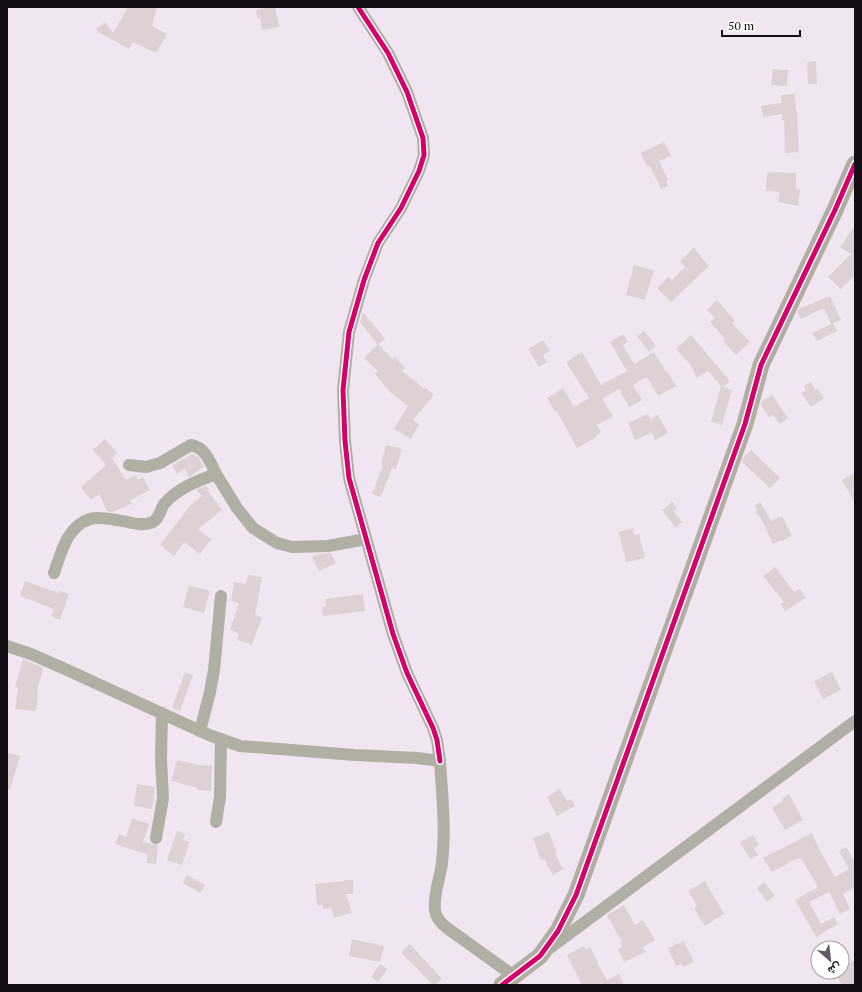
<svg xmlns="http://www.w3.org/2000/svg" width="862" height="992" viewBox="0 0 862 992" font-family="'PT Serif',Vazirmatn,serif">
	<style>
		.building { fill: #ddd1d6 }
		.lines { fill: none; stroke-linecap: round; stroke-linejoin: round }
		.street { stroke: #b1afa3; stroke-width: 12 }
		.secondary { stroke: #b1aea1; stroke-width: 17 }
		.cycleway-casing { stroke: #fff; stroke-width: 8 }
		.cycleway { stroke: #d6006c; stroke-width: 5 }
	</style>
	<rect width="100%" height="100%" fill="#f1e5f2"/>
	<g class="building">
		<polygon points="128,7 157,7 152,26 167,34 156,53 133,42 129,49 95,30 105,22 113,33"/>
		<polygon points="268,7 275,7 279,27 262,30 260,17 257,18 256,10"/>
		<polygon points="816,61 817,84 808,84 807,62"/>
		<polygon points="773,69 788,70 787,86 771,85"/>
		<polygon points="795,94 796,111 797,111 799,152 785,153 784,120 782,120 782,114 763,117 761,106 781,103 781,95"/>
		<polygon points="664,142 671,156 659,161 668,180 666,181 668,186 661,189 650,166 647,167 641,153"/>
		<polygon points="767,172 796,173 796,189 800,189 798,206 778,202 780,192 766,191"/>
		<polygon points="855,226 855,275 841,289 828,277 851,254 840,247"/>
		<polygon points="695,247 695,250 709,266 671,302 657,288 669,277 672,280 685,267 680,261"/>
		<polygon points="634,265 654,270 645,300 626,295"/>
		<polygon points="830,296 841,320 833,323 837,331 817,341 812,333 831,324 824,308 801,319 797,312 799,309"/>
		<polygon points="717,300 735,321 732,323 750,342 736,355 723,341 725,339 710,322 715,318 707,310"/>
		<polygon points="363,312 385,339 378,345 360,322"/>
		<polygon points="644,331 656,346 649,352 637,336"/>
		<polygon points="623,334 628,342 623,345 634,364 654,352 666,372 667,371 676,386 658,396 647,377 633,385 642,400 629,407 619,389 602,399 613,416 597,425 601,432 593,439 577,448 557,411 555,412 547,398 563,388 574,407 589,398 566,362 582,352 601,385 627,371 610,342"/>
		<polygon points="691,335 730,381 723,387 732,390 722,425 711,422 721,386 708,371 697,378 690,364 676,349"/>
		<polygon points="543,340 550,351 543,355 547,362 539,367 528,349"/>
		<polygon points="378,344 392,359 395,357 405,368 402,371 425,389 426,388 434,395 413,420 419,424 411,439 394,429 408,406 390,392 375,374 378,371 364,358"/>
		<polygon points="811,382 815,390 817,388 824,398 811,407 801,393 806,391 804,386"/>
		<polygon points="772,395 788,418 780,424 773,415 769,417 761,405 761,402"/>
		<polygon points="648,414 650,419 658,415 668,433 655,440 652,433 635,440 628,423"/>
		<polygon points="105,439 117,453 112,458 126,480 136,475 138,480 143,477 150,490 129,501 133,503 113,512 107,511 99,494 91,500 81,487 106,465 93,450"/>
		<polygon points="386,445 402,449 396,469 392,468 381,497 372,494 383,465 381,464"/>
		<polygon points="751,450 780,478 770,488 742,462 743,458"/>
		<polygon points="193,454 198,457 204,467 189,477 185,469 177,474 172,465"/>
		<polygon points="855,473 855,503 842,480"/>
		<polygon points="206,486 209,489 207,490 222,510 198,529 211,539 200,554 184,542 174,556 160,545 190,506 202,496 196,490"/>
		<polygon points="672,502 677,508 673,511 682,522 676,528 662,510"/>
		<polygon points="760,502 771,521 782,516 792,536 782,541 781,540 773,544 762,520 756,512 757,511 755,505"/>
		<polygon points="633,528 634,535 639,534 645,558 626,562 619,532"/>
		<polygon points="331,553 336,563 319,571 312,557 318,554"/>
		<polygon points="775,567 794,592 800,589 806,598 785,611 781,604 784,602 763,576"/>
		<polygon points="248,575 262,577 255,615 262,617 252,645 237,640 239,633 230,630 239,603 231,601 234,582 246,584"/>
		<polygon points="25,581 59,593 60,591 69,594 60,620 51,616 54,609 20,596"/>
		<polygon points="189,585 210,591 204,613 183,607"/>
		<polygon points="363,594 365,611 323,616 322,607 326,606 325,599"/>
		<polygon points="23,659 43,668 37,692 38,693 36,711 15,709 18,688 15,687"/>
		<polygon points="185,672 193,675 180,711 172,708"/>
		<polygon points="832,672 841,690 823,699 814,681"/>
		<polygon points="7,753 20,756 10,790 7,789"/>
		<polygon points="177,760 198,765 212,766 211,791 197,790 197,788 171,781"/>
		<polygon points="137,784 155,787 152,809 134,806"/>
		<polygon points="560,789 567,801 571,799 575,806 557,816 547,797"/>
		<polygon points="789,794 803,820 785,830 772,808 783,801 782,798"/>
		<polygon points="132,818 149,824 143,842 158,845 156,864 147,863 148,855 115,844 119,834 126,837"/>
		<polygon points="177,831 185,834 183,840 190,842 182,865 167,860"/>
		<polygon points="549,832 557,854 555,854 563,869 553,875 544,859 541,860 533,838"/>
		<polygon points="812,833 819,849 835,877 849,869 839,851 846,847 855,862 855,887 843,894 850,909 840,914 829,892 809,902 821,924 834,917 838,924 816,937 795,900 818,887 801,858 799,859 798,858 772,872 763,858"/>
		<polygon points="753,835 759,845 754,848 758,855 750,859 740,842"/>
		<polygon points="187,875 205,885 200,893 183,883"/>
		<polygon points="344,880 353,880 353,894 346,894 352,913 334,918 331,908 323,909 323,905 317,906 315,884 344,881"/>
		<polygon points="705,881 724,914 705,926 694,908 697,906 688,891"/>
		<polygon points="764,882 775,896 767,902 757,888"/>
		<polygon points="624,905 635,925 643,920 655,940 643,947 645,952 624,962 618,949 622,947 620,943 622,942 607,915"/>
		<polygon points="352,939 384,946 380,962 349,956"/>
		<polygon points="684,941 694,962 684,967 682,964 676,966 668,948"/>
		<polygon points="410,944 442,979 435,985 433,985 401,952"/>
		<polygon points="584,946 586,950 590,947 598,962 597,963 607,980 619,974 624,985 582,985 567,955"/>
		<polygon points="855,960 855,985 842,985 834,972 842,972 842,967"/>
		<polygon points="380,964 387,969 378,982 371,977"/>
	</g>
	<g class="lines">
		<g class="street">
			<polyline points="358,7 388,53 407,92 423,138 424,155 419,171 401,208 378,243 364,280 349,332 343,390 345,441 349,478 393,634 407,673 433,728 437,740 440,761"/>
			<path d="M129,465L146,467L160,463L191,445C206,448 210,462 216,474"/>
			<path d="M54,573C61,553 67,526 90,519C100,516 114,520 123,521C132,523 142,526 150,523C159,521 160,510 164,504C178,488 197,481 216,474L237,508L253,528L277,543L292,547L328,546L366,539"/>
			<path d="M7,646L31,654L65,669L209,735L240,746L355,755L417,758L440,761C442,795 446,829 442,863C440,879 433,895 435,911C436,918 442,924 447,928L514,976L512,982"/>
			<polyline points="200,731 210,692 214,670 221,596"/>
			<polyline points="216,822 220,797 221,740"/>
			<polyline points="156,838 163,798 161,759 162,713"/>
			<polyline points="550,948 855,721"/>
		</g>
		<polyline class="secondary" points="502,985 540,956 558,931 576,895 745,424 761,365 835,210 855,164"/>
		<defs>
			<g id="cycleway">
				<polyline points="358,7 388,53 407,92 423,138 424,155 419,171 401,208 378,243 364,280 349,332 343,390 345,441 349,478 393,634 407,673 433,728 437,740 440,761"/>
				<polyline points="502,985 540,956 558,931 576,895 745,424 761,365 835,210 855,164"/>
			</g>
		</defs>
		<use href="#cycleway" class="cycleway-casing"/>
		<use href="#cycleway" class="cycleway"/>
	</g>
	<rect width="862" height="992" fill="none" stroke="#160e17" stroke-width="16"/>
	<g transform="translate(830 960) rotate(152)"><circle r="19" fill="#ffffff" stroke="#a29fa2"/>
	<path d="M0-3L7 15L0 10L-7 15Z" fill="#635964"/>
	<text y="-6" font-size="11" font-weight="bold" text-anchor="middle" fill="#160e17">ش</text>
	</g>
	<path d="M722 30v6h78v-6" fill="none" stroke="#160e17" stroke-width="2"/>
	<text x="728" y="30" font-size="12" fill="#160e17" stroke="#ffffff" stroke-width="3" paint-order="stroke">50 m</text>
</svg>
